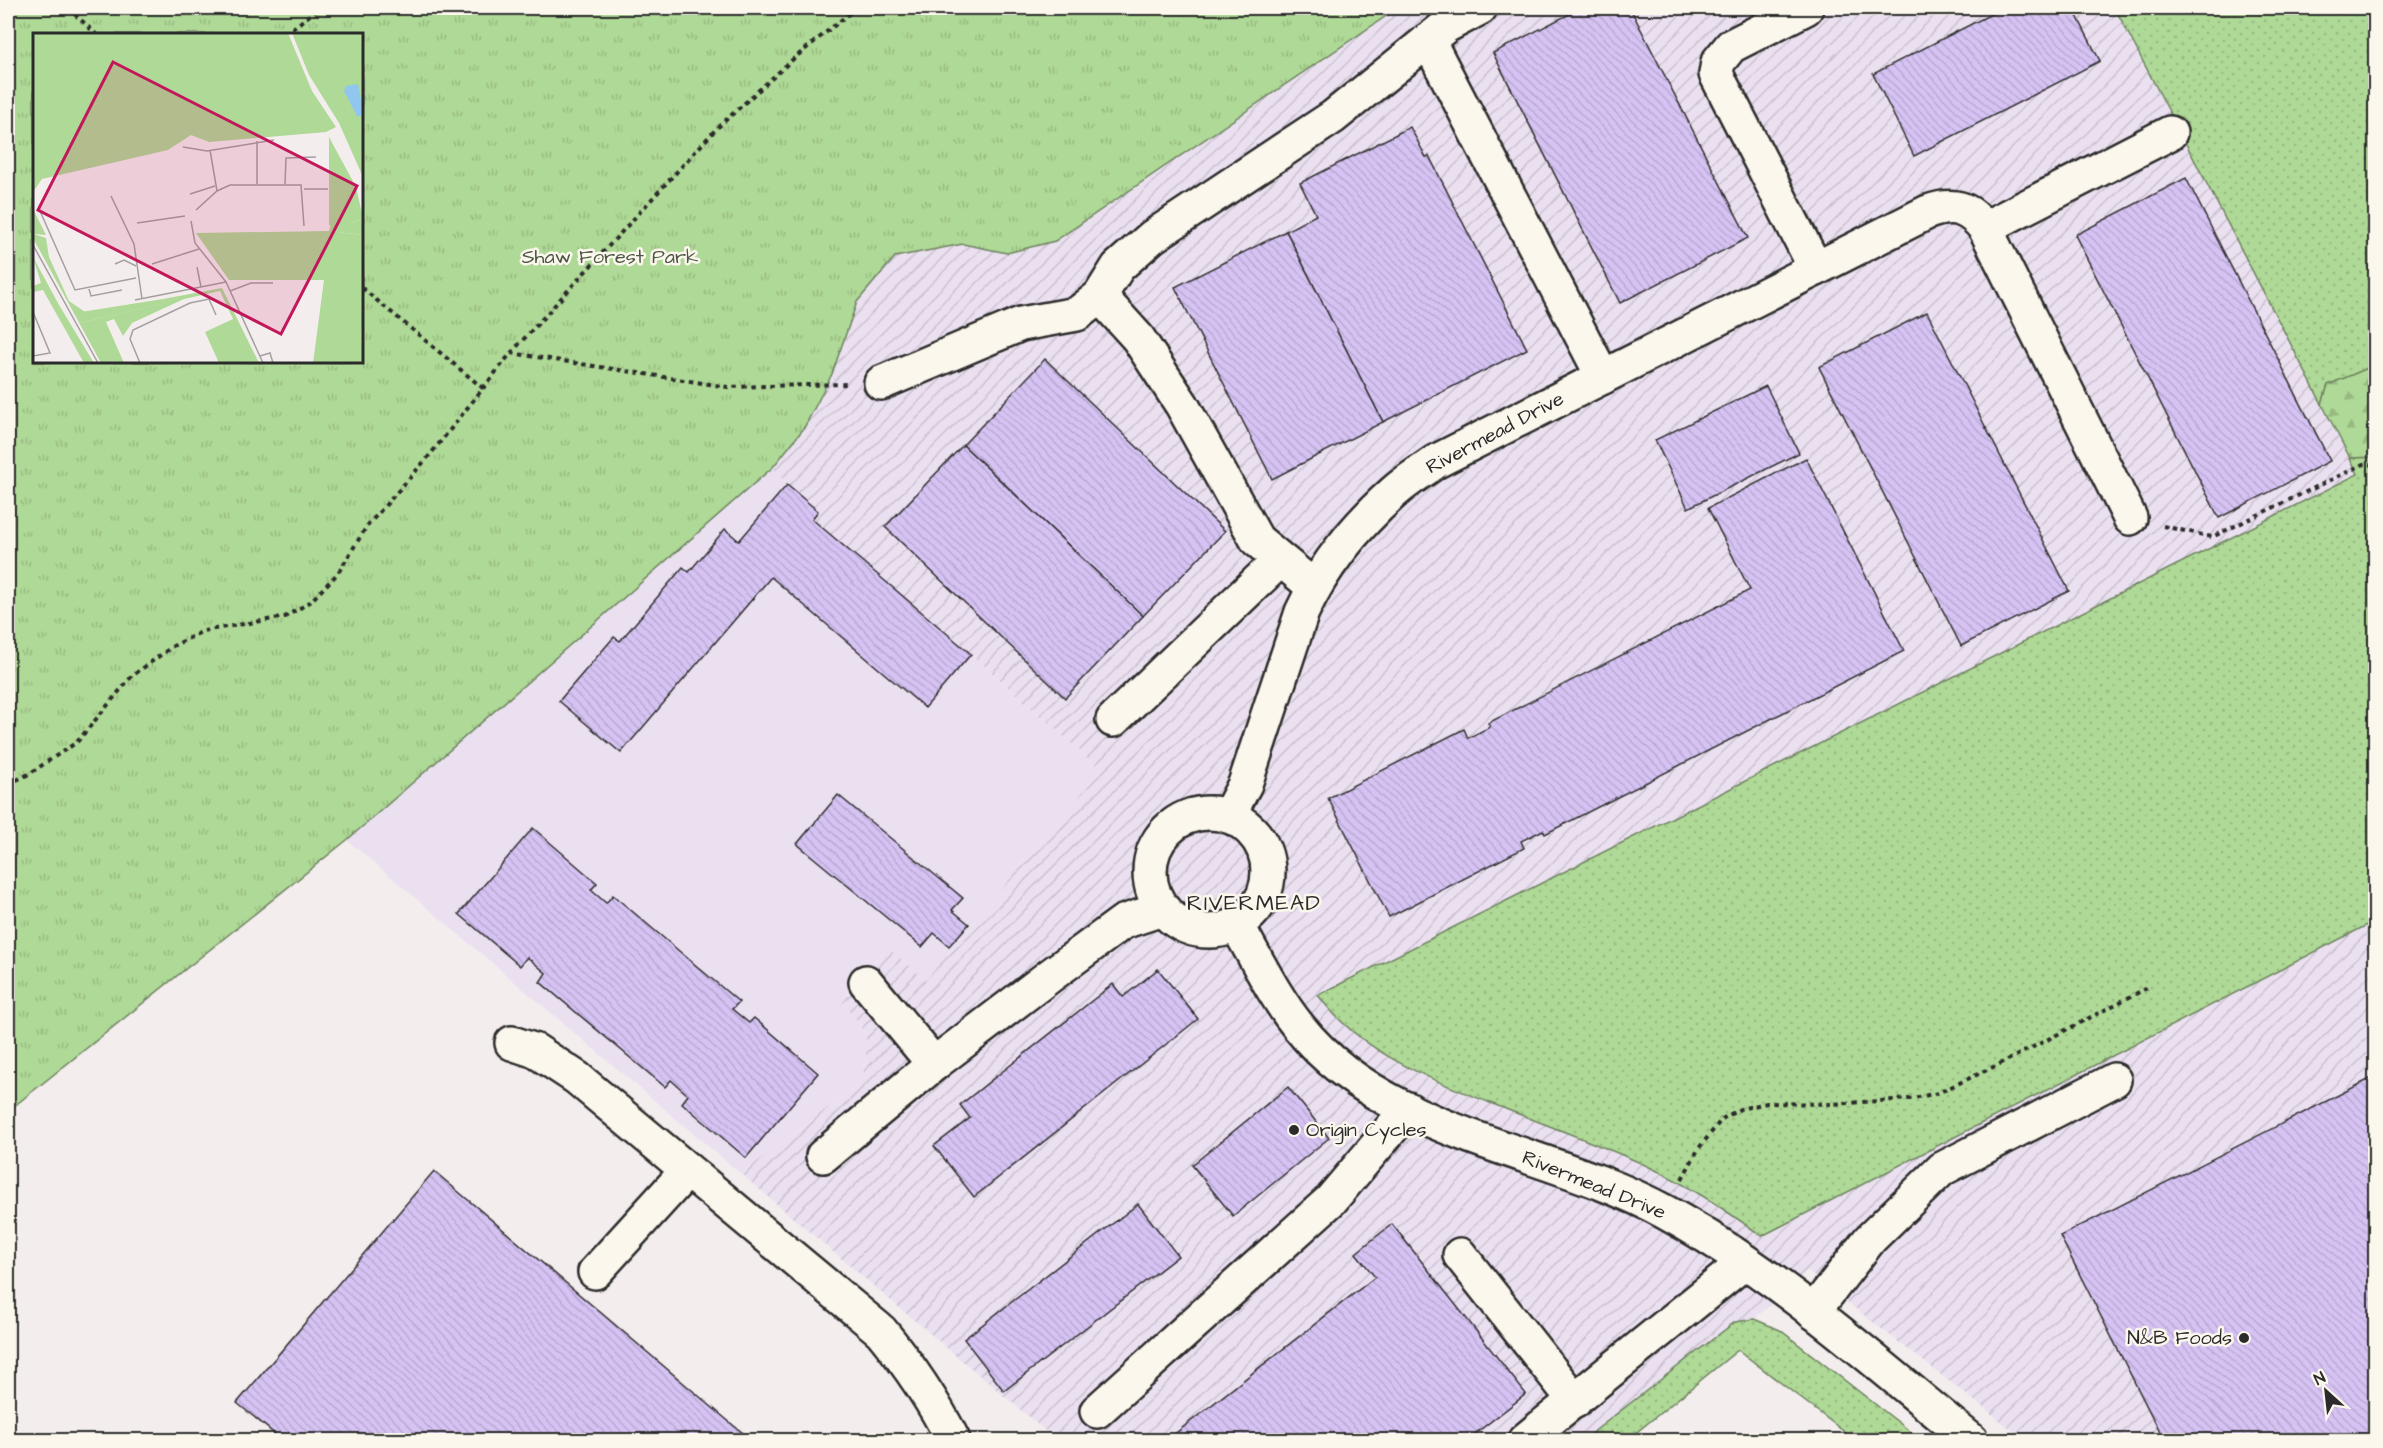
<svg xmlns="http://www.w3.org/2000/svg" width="2383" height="1448" viewBox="0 0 2383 1448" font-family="'Architects Daughter',sans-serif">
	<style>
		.built { fill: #ebe0f0 }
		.industrial { fill: url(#industrial-furrows) }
		.grass { fill: url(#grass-dots); stroke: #6d8260; stroke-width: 1.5 }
		.forest { fill: url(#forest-firs); stroke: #6d8260; stroke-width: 1.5 }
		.park { fill: url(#park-tufts); stroke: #6d8260; stroke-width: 1.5; fill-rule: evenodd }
		.building { fill: url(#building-back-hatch); stroke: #2b2b2b; stroke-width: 1.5 }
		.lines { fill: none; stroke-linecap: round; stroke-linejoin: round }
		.minor-casing { stroke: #2b2b2b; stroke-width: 38 }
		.path { stroke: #2b2b2b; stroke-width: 4; stroke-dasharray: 4.5 4.5; stroke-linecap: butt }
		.minor { stroke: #fbf7ec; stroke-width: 33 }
		.poi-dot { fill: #2b2b2b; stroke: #fbf7ec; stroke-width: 2 }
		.labels { text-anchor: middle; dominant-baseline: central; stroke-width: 5; stroke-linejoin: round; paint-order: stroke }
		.park-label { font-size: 20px; fill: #4c5646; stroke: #fbf7ec }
		.street-label { font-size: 20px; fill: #2b2b2b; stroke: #fbf7ec }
		.poi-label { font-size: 20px; fill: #2b2b2b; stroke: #fbf7ec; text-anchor: start }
		.quarter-label { font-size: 22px; letter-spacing: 1.5px; fill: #2b2b2b; stroke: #fbf7ec }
		.inset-road { fill: none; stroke: #a49fa0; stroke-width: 1.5 }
		.view { fill: #c2185b; fill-opacity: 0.15; stroke: #c2185b; stroke-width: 3 }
		.inset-edge { fill: none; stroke: #2b2b2b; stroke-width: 3 }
	</style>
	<defs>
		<pattern id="industrial-furrows" width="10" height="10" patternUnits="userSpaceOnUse" patternTransform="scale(1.5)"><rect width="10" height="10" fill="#ebe0f0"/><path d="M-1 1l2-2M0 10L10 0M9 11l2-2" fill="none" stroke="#cac0ce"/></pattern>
		<pattern id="grass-dots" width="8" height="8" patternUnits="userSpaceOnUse" patternTransform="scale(1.5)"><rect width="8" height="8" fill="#afd996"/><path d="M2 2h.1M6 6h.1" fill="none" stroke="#97ba81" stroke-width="1.8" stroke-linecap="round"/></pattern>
		<pattern id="forest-firs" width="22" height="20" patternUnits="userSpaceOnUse" patternTransform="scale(1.5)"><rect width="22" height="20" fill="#afd996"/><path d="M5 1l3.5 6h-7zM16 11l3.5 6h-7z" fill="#97ba81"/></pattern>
		<pattern id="park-tufts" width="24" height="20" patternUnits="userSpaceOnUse" patternTransform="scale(1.5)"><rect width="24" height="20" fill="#afd996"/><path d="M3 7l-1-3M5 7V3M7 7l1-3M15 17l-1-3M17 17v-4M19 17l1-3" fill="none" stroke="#97ba81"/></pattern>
		<pattern id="building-back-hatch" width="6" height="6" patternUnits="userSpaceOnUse" patternTransform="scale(1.5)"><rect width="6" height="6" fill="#d6c3f4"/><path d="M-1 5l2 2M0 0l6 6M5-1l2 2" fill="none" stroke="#b8a8d1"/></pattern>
	</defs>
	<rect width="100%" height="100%" fill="#f4edee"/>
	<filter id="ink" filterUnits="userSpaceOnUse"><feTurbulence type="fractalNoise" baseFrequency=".0167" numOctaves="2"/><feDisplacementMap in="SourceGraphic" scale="12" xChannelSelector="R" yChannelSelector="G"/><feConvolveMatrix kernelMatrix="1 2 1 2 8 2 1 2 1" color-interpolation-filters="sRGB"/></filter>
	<g filter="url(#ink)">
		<polygon class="built" points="773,467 787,485 818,511 812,519 971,654 1101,770 926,980 886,948 842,1002 855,1017 866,1036 866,1056 863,1075 855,1087 741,1174 347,840"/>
		<polygon class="industrial" points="1398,8 2115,8 2358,474 1318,995 1418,1074 1646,1165 1712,1201 1761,1236 2375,921 2375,1440 2025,1440 1807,1271 1754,1319 1735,1322 1583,1440 1056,1440 741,1174 855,1087 863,1075 866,1056 866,1036 855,1017 842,1003 887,947 926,980 1101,770 971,654 812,519 818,511 787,485 773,467 804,428 832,374 857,302 895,257 963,244 1007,253 1055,241"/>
		<g class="grass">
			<polygon points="2115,8 2375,8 2375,358 2366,369 2328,385 2322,404"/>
			<path d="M2375,457V921L1762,1236C1724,1209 1687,1184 1645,1165C1594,1142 1540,1123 1488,1102C1425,1077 1359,1051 1318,995L2358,474L2350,458Z"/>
			<polygon points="1754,1319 1780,1330 1921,1440 1855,1440 1738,1350 1627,1440 1583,1440 1735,1322"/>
		</g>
		<polygon class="forest" points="2375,358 2375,457 2350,458 2322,404 2328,385 2366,369"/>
		<path class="park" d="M8,8H1398L1055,241L1007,253L963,244L895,257L857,302L832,374L804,428L773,467L347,840L8,1111ZM34,34H362V362H34Z"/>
		<g class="building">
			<polygon points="1581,8 1630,8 1748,238 1620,303 1493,53"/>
			<polygon points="2003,8 2073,8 2100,61 1914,156 1873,74"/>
			<polygon points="1410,127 1426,157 1429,156 1527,349 1383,422 1286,231 1316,215 1300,183"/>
			<polygon points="2186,178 2330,461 2219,518 2075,235"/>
			<polygon points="1286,231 1383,422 1272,479 1175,287"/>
			<polygon points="1927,312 2069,591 1961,646 1819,367"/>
			<polygon points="1045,359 1225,531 1143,616 963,445"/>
			<polygon points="1766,386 1799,453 1688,508 1655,440"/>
			<polygon points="963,445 1143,616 1065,698 885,527"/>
			<polygon points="1806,458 1904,651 1545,834 1543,830 1521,841 1524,848 1389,917 1328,798 1464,729 1468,738 1490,727 1488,723 1750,590 1708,508"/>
			<polygon points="787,485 818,511 812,519 971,654 925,708 771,577 621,753 559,701 614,637 620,641 683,567 689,572 725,529 739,541"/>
			<polygon points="838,795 963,898 952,910 969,924 949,946 934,933 922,947 797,844"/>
			<polygon points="533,828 597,883 591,890 606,903 613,895 739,1002 732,1009 749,1023 754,1018 818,1073 746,1158 682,1103 688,1095 671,1080 665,1087 540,982 546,973 527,957 520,966 459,914"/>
			<polygon points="1158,969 1198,1019 974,1197 934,1146 970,1118 960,1105 1113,984 1123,997"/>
			<polygon points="2376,1076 2376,1440 2164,1440 2060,1236"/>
			<polygon points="1288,1087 1329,1138 1233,1216 1192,1165"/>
			<polygon points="434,1171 733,1425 752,1440 282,1440 237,1403"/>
			<polygon points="1138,1204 1178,1256 1004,1391 964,1339"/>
			<polygon points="1392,1224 1526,1394 1467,1440 1167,1440 1375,1277 1356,1253"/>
		</g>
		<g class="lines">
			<defs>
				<g id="minor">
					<polyline points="1806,8 1731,46 1718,62 1716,74 1816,269"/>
					<polyline points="1428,40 1603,377"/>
					<polyline points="1985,228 2170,133"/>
					<polyline points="1100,296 1138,338 1182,405 1257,540 1314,587"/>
					<polyline points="881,383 1021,324 1077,314 1100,296 1118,267 1152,237 1333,117 1446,26 1480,8"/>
					<polyline points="1113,720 1280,560"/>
					<circle cx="1209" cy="872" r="59"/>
					<path d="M1229,815L1245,784L1302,612C1323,567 1357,525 1394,492C1406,481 1421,472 1435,462L1928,212C1953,203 1968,207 1985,228L2130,518"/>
					<path d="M1237,925C1257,960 1274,996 1299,1027C1384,1135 1550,1149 1665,1212C1777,1273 1873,1361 1971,1440"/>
					<polyline points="866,982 934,1064"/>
					<path d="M512,1043L536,1051L577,1078L881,1331C909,1365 933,1400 953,1440"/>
					<polyline points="823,1156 934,1064 1051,975 1123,922 1162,909"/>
					<polyline points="1460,1255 1575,1401"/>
					<polyline points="595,1272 687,1171"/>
					<polyline points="1813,1312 1870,1239 1942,1169 2114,1080"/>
					<polyline points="1097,1411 1331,1200 1408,1109"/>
					<polyline points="1525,1440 1745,1262"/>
				</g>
			</defs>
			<use href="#minor" class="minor-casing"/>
			<g class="path">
				<polyline points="68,8 96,34"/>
				<polyline points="285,34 319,8"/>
				<polyline points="362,288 484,389"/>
				<polyline points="511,353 728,387 847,384"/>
				<polyline points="2163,526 2212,537 2364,464 2376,465"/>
				<polyline points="8,784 29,774 77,742 132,676 173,646 203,631 285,617 310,602 338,573 367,526 430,455 511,353 606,249 716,129 792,60 856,8"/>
				<polyline points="1682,1179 1699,1148 1722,1119 1740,1109 1767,1103 1833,1104 1909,1099 1938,1093 2006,1061 2147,988"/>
			</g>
			<use href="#minor" class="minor"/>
		</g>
	</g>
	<g class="poi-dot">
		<circle cx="1294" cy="1130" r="6"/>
		<circle cx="2244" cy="1338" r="6"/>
	</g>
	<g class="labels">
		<g class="park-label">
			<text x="610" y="257">Shaw Forest Park</text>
		</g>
		<g class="street-label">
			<text transform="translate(1495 433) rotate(-28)">Rivermead Drive</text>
			<text transform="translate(1594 1185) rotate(22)">Rivermead Drive</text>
		</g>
		<g class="poi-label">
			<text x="1306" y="1130">Origin Cycles</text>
			<text x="2232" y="1338" text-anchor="end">N&amp;B Foods</text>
		</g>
		<g class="quarter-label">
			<text x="1254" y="903">RIVERMEAD</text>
		</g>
	</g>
	<g transform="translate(33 33)">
		<rect width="330" height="330" fill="#f4edee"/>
		<path d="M296,104L323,154L330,185L317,191L296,192ZM0,176L13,202L0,201L13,205L16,224L36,268L52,279H48L47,290L131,270L130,266L189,255L226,330H186L172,299L200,286L187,258L151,266L99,290L90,303L81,286L73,289L91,330H68L0,205ZM296,198L330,202V330H280L291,247H196L163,200Z" fill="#afd996"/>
		<path d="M330,185V202L296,198L298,190L317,191ZM0,224L26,272L61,330H51L10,257L0,259V253L8,250ZM130,266L132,270L47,290L44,284L48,279Z" fill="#afd996"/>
		<path d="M0,0H255L279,58L303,94L293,99L176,109L158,102L135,117L9,146L0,159ZM259,0H330V144L306,90L276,42Z" fill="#afd996"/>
		<path d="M325,51L330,77L329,83H324L311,58L313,53Z" fill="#91c7ef"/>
		<path class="inset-road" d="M224,108V151M150,114L174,118L241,107M177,117L184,158M252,151L253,125L283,124M271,156H295M157,161L182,153M78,163L101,211L109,266M163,177L184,158L197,152H268L271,193M7,178L42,257L103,245M158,188L162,210L193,249L230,330M104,190L152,183M0,212L65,330M82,231L91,227L103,233M119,231L166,216M164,234L168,254M56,256L58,263L89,257M197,258L218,250H240M102,267L193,249M0,279L17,320L0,323M227,323L237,320L240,330M107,330L97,306L100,297L157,270L176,266L183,282"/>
		<path class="view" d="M80,29L324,153L248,301L5,177Z"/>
		<rect width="330" height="330" class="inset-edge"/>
	</g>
	<rect width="2383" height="1448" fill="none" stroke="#fbf7ec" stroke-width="30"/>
	<rect x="15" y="15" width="2353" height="1418" fill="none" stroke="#2b2b2b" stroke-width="2" filter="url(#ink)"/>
	<g transform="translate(2326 1391) rotate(333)" stroke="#fbf7ec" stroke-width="4.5" paint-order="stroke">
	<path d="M0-4.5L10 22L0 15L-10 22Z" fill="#2b2b2b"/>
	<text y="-9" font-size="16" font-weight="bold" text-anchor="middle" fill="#2b2b2b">N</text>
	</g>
</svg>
